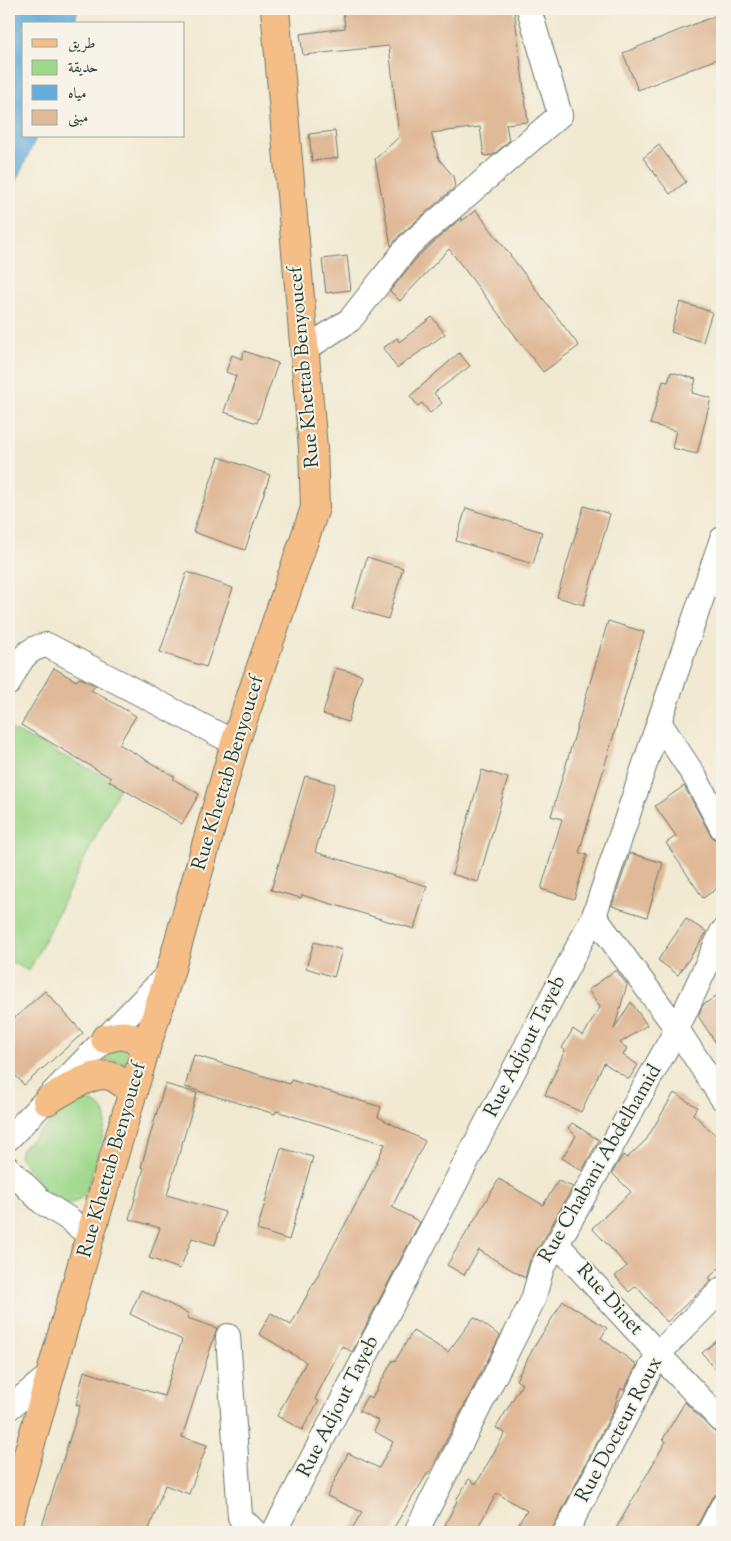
<svg xmlns="http://www.w3.org/2000/svg" width="731" height="1541" viewBox="0 0 731 1541" font-family="'Sorts Mill Goudy',Amiri,serif">
	<style>
		.green { fill: #9ed88b; stroke: #5e8a60 }
		.water { fill: #62addb; stroke: #407588 }
		.building { fill: #e0b998 }
		.lines { fill: none; stroke-linecap: round; stroke-linejoin: round }
		.minor-casing { stroke: #68796b; stroke-width: 26 }
		.major-casing { stroke: #68796b; stroke-width: 30 }
		.minor { stroke: #fff; stroke-width: 24 }
		.major { stroke: #f6be87; stroke-width: 28 }
		.labels { text-anchor: middle; dominant-baseline: central; stroke-width: 4; stroke-linejoin: round; paint-order: stroke }
		.street-label { font-size: 20px; fill: #1f3d34; stroke: #f7f3e8 }
	</style>
	<rect width="100%" height="100%" fill="#f7f3e8"/>
	<filter id="ink" filterUnits="userSpaceOnUse"><feTurbulence type="fractalNoise" baseFrequency=".02" numOctaves="2"/><feDisplacementMap in="SourceGraphic" scale="10" xChannelSelector="R" yChannelSelector="G"/><feConvolveMatrix kernelMatrix="1 2 1 2 8 2 1 2 1" color-interpolation-filters="sRGB"/></filter>
	<filter id="wash" filterUnits="userSpaceOnUse"><feTurbulence type="fractalNoise" baseFrequency=".0096" numOctaves="4" result="noise"/><feDisplacementMap in="SourceGraphic" scale="20" xChannelSelector="R" yChannelSelector="G"/><feGaussianBlur stdDeviation="1.12" result="paint"/><feColorMatrix in="noise" values="0 0 0 0 0 0 0 0 0 0 0 0 0 0 0 0 0 1.4 0 .05"/><feComposite in="paint" operator="in"/></filter>
	<g filter="url(#wash)">
		<rect width="100%" height="100%" fill="#f1e9d1"/>
		<g class="green">
			<polygon points="9,728 121,785 29,971 9,961"/>
			<polygon points="117,1047 125,1050 130,1056 128,1061 121,1063 117,1061 100,1058 99,1055"/>
			<path d="M84,1100C95,1102 104,1106 106,1118C107,1123 89,1188 85,1193C81,1199 74,1203 66,1205L48,1194L19,1156L22,1148L69,1105Z"/>
		</g>
		<polygon class="water" points="9,9 78,9 74,24 24,24 24,136 37,136 9,196"/>
		<g id="blocks">
			<g class="building">
				<polygon points="343,9 514,9 528,122 506,124 509,141 493,155 484,156 480,127 431,133 439,159 453,176 455,187 400,235 391,246 375,159 399,137 389,46 303,55 300,34 345,28"/>
				<polygon points="722,13 722,57 638,90 623,53"/>
				<polygon points="335,131 338,158 312,161 309,134"/>
				<polygon points="659,145 686,182 670,194 643,158"/>
				<polygon points="476,210 579,346 543,372 449,249 400,301 390,291 419,255 461,218 462,221"/>
				<polygon points="347,256 351,290 326,293 322,259"/>
				<polygon points="680,302 712,312 703,342 671,332"/>
				<polygon points="432,317 445,334 397,368 383,348 397,338 399,342"/>
				<polygon points="244,351 278,363 257,423 224,412 236,376 226,372 232,355 242,359"/>
				<polygon points="459,353 470,366 434,393 442,403 430,413 422,403 418,406 410,396"/>
				<polygon points="671,372 696,379 692,393 711,398 697,454 672,448 676,431 650,424 663,381 668,382"/>
				<polygon points="219,457 270,475 245,550 193,532"/>
				<polygon points="584,506 610,514 584,605 557,597"/>
				<polygon points="466,508 542,532 533,564 456,541"/>
				<polygon points="367,557 403,568 388,619 352,608"/>
				<polygon points="187,572 233,588 206,667 160,652"/>
				<polygon points="608,621 644,632 579,853 587,855 574,899 541,889 562,819 551,816"/>
				<polygon points="54,668 76,681 80,678 96,686 91,690 136,716 119,744 175,777 173,779 199,794 182,824 109,781 111,778 21,725"/>
				<polygon points="336,668 362,675 348,722 323,714"/>
				<polygon points="482,770 508,778 478,882 452,874"/>
				<polygon points="305,776 335,784 315,852 427,886 414,929 302,895 301,898 271,890"/>
				<polygon points="684,786 710,834 714,839 719,841 722,846 722,885 703,898 666,843 676,836 655,806"/>
				<polygon points="630,853 663,863 647,917 612,906"/>
				<polygon points="686,919 707,932 678,975 658,960"/>
				<polygon points="314,942 342,950 334,977 306,968"/>
				<polygon points="616,970 627,985 614,1029 631,1002 647,1025 620,1043 627,1048 623,1055 638,1065 629,1079 604,1063 581,1112 545,1095 565,1050 562,1048 573,1029 583,1036 600,1007 588,990"/>
				<polygon points="45,991 83,1033 24,1085 9,1068 9,1023"/>
				<polygon points="722,992 722,1052 698,1016 703,1005"/>
				<polygon points="194,1055 290,1084 291,1080 381,1107 378,1117 425,1141 392,1207 420,1222 352,1352 342,1346 315,1399 319,1401 302,1430 277,1416 306,1362 259,1334 271,1313 291,1325 364,1189 385,1144 276,1111 275,1114 185,1087"/>
				<polygon points="165,1084 197,1093 167,1195 225,1212 215,1245 192,1238 180,1269 149,1258 160,1228 129,1219 144,1168 141,1167"/>
				<polygon points="674,1093 697,1107 693,1114 722,1141 722,1265 709,1278 712,1280 667,1322 636,1286 629,1292 615,1276 627,1266 592,1228 631,1192 612,1173 623,1155 627,1158 646,1140"/>
				<polygon points="572,1123 599,1140 582,1171 562,1158 576,1136 568,1128"/>
				<polygon points="281,1148 313,1157 289,1240 257,1230"/>
				<polygon points="499,1179 543,1205 558,1181 573,1187 545,1237 530,1260 525,1278 479,1250 464,1275 447,1265"/>
				<polygon points="141,1290 189,1314 187,1318 217,1328 182,1437 207,1445 189,1494 165,1485 148,1532 40,1532 80,1406 76,1405 84,1371 164,1396 182,1340 130,1314"/>
				<polygon points="563,1301 607,1328 601,1338 637,1365 624,1390 621,1388 613,1411 554,1526 552,1532 512,1532 527,1511 497,1493 475,1532 460,1532 445,1525 457,1501 456,1500 469,1479 476,1484 505,1433 496,1428 522,1384 516,1380 534,1347"/>
				<polygon points="474,1317 500,1336 430,1472 429,1471 391,1532 350,1532 362,1512 327,1496 348,1453 379,1468 393,1442 374,1431 379,1421 359,1411 367,1396 372,1398 393,1360 395,1361 413,1331 448,1352"/>
				<polygon points="722,1336 722,1377 702,1353"/>
				<polygon points="685,1402 712,1430 718,1434 722,1434 722,1493 715,1495 710,1501 697,1526 695,1532 614,1532 666,1441 663,1439"/>
			</g>
		</g>
	</g>
	<g filter="url(#ink)">
		<use href="#blocks" fill-opacity="0" stroke="#68796b" stroke-width="1"/>
		<g class="lines">
			<defs>
				<g id="minor">
					<polyline points="304,350 350,320 409,245 560,115 529,9"/>
					<path d="M9,683C18,665 24,648 47,645L235,743"/>
					<polyline points="659,722 695,777 722,828"/>
					<polyline points="594,916 677,1029 722,1098"/>
					<polyline points="9,1138 170,972"/>
					<polyline points="9,1169 42,1202 69,1219 90,1236"/>
					<polyline points="557,1244 658,1354 722,1421"/>
					<polyline points="228,1336 240,1517 255,1532"/>
					<polyline points="9,1408 51,1374"/>
					<polyline points="274,1532 594,916 659,722 722,539"/>
					<polyline points="416,1532 533,1300 542,1267 557,1244 677,1029 722,932"/>
					<polyline points="566,1532 658,1354 722,1289"/>
					<polyline points="709,1532 722,1507"/>
				</g>
				<g id="major">
					<path d="M105,1039C125,1033 133,1033 145,1051"/>
					<path d="M47,1101C62,1092 92,1071 110,1076C119,1079 126,1086 133,1092"/>
					<polyline points="9,1520 90,1236 145,1051 170,972 235,743 315,508 313,448 275,9"/>
				</g>
			</defs>
			<use href="#minor" class="minor-casing"/>
			<use href="#major" class="major-casing"/>
			<use href="#minor" class="minor"/>
			<use href="#major" class="major"/>
		</g>
	</g>
	<g class="labels">
		<g class="street-label">
			<text transform="translate(305 367) rotate(-95)">Rue Khettab Benyoucef</text>
			<text transform="translate(229 773) rotate(-73)">Rue Khettab Benyoucef</text>
			<text transform="translate(526 1047) rotate(-63)">Rue Adjout Tayeb</text>
			<text transform="translate(113 1160) rotate(-74)">Rue Khettab Benyoucef</text>
			<text transform="translate(601 1164) rotate(-60)">Rue Chabani Abdelhamid</text>
			<text transform="translate(609 1300) rotate(48)">Rue Dinet</text>
			<text transform="translate(339 1407) rotate(-63)">Rue Adjout Tayeb</text>
			<text transform="translate(620 1430) rotate(-62)">Rue Docteur Roux</text>
		</g>
	</g>
	<rect width="731" height="1541" fill="none" stroke="#f7f3e8" stroke-width="30"/>
	<rect x="22" y="22" width="162" height="115" fill="#f7f3e8" stroke="#a1aaa0"/>
	<rect x="32" y="39" width="25" height="8" fill="#f6be87" stroke="#a1aaa0"/>
	<text x="68" y="48" font-size="15" fill="#1f3d34">طريق</text>
	<rect x="32" y="60" width="25" height="15" fill="#9ed88b" stroke="#a1aaa0"/>
	<text x="68" y="72" font-size="15" fill="#1f3d34">حديقة</text>
	<rect x="32" y="85" width="25" height="15" fill="#62addb" stroke="#a1aaa0"/>
	<text x="68" y="98" font-size="15" fill="#1f3d34">مياه</text>
	<rect x="32" y="110" width="25" height="15" fill="#e0b998" stroke="#a1aaa0"/>
	<text x="68" y="122" font-size="15" fill="#1f3d34">مبنى</text>
</svg>
